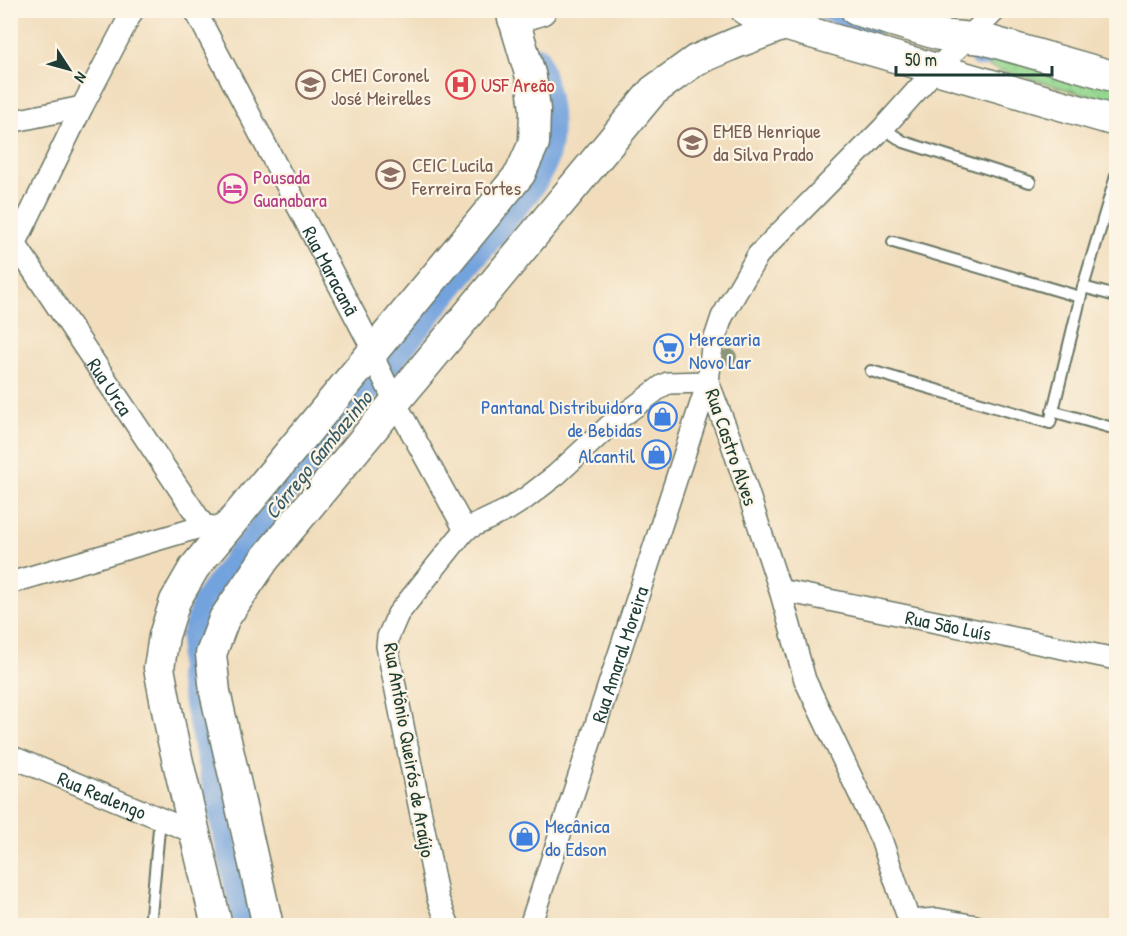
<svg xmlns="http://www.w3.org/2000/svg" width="1127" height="936" viewBox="0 0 1127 936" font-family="'Patrick Hand',sans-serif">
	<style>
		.park { fill: url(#park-dots); stroke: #5a8a62; stroke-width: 1.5 }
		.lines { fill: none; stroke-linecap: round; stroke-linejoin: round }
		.canal { stroke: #73a3dd; stroke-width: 22 }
		.lane-casing { stroke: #687564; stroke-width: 14 }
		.street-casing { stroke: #687564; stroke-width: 24 }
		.secondary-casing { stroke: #687564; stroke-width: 33 }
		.lane { stroke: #fff; stroke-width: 10 }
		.street { stroke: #fff; stroke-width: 21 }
		.secondary { stroke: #fff; stroke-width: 30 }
		.tree { fill: #8b967b }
		.labels { text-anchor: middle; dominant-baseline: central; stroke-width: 4.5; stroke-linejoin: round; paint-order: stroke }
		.education-label { font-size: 20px; fill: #785e54; stroke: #fcf5e5; text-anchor: start }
		.health-label { font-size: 20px; fill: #be3a42; stroke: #fcf5e5; text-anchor: start }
		.hotel-label { font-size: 20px; fill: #b23c85; stroke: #fcf5e5; text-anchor: start }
		.street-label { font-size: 20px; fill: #1f3d34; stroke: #fcf5e5 }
		.shop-label { font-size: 20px; fill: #366cbe; stroke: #fcf5e5; text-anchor: start }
		.water-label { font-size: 21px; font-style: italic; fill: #385c67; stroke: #fcf5e5 }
	</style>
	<defs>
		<pattern id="park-dots" width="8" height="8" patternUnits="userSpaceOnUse" patternTransform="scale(1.5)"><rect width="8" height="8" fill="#96d890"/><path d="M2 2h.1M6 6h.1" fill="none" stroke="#81ba7d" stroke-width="1.8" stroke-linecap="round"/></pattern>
	</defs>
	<rect width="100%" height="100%" fill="#fcf5e5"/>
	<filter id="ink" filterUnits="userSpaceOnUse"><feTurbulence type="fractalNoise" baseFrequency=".0167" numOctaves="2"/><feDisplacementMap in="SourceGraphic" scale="12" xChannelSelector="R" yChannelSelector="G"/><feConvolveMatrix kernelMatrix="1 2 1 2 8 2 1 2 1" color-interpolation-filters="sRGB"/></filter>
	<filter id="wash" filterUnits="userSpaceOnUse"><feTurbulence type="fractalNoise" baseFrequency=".008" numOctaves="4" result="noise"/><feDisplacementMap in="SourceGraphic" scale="24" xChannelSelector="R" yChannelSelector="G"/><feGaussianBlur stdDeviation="1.35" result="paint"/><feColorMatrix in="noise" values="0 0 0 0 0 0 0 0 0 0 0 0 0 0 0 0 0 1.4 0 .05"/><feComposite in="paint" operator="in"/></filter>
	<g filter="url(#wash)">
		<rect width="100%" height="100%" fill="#f1ddbc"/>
		<polygon class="park" points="985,46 1116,84 1116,104 980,64"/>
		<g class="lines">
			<g class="canal">
				<polyline points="826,10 871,26"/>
				<polyline points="980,56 983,56"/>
				<path d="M244,926L189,677L192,636L203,602L235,557L532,189C537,180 543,172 546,164C558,129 549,90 538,57"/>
			</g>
		</g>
	</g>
	<g filter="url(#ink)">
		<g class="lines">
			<defs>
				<g id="lane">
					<polyline points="883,128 904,142 1030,182"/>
					<polyline points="893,242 1080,297"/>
					<polyline points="1083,287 1116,296"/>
					<polyline points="871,371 1050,423 1083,287 1116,176"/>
					<polyline points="1052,411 1116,429"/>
					<polyline points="150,926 160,818"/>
				</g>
				<g id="street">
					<path id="s1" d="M195,10L374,352L377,365L395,402L465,530"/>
					<polyline points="10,122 82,107"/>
					<path id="s2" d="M16,245L204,526"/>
					<polyline points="10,255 82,107 133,10"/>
					<polyline points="10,583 204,526 216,527"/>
					<path id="s3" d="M780,590L1116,659"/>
					<path id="s4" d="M10,756L195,833"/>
					<polyline points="910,921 937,919 976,926"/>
					<polyline points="449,926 438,899 387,646 388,637 398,614 465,530 507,510 526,498 556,475 609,426 662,386 668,383 708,382"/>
					<path id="s5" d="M530,926L708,382"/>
					<polyline points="911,926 881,839 805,680 780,590 731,441 708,382 712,347 722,317 758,255 883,128 936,69 996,10"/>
				</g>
				<g id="secondary">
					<polyline points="746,10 784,25 1116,121"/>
					<polyline points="856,10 940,35 983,39 1116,77"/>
					<polyline points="513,19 541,10"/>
					<polyline points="217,926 173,741 159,668 164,636 175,601 194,568 520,174 534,143 535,110 531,77 511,10"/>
					<polyline points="268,926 215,692 211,654 224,619 264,560 653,91 696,60 736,43 784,25"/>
				</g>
			</defs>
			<use href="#lane" class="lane-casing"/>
			<use href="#street" class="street-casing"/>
			<use href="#secondary" class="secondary-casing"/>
			<use href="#lane" class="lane"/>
			<use href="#street" class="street"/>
			<use href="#secondary" class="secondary"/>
		</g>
		<circle class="tree" cx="729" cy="357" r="8"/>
	</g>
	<defs>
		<symbol id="hospital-ring" viewBox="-11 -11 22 22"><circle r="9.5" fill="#fcf5e5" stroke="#e0444e" stroke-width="1.5"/><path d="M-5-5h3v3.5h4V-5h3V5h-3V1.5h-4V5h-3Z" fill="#e0444e"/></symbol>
		<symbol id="school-ring" viewBox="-11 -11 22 22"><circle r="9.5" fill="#fcf5e5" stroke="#8d6e63" stroke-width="1.5"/><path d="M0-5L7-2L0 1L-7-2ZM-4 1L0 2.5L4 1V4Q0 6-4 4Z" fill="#8d6e63"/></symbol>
		<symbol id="hotel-ring" viewBox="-11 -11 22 22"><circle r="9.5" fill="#fcf5e5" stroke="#d1479c" stroke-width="1.5"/><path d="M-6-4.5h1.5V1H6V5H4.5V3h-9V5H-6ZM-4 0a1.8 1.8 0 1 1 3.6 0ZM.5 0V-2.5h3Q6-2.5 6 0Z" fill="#d1479c"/></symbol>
		<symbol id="supermarket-ring" viewBox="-11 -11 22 22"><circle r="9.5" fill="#fcf5e5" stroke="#3f7fe0" stroke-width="1.5"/><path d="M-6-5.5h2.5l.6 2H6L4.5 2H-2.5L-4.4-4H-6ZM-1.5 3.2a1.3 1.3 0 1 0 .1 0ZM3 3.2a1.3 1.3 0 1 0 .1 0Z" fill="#3f7fe0"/></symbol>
		<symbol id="shop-ring" viewBox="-11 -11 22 22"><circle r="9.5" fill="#fcf5e5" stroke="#3f7fe0" stroke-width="1.5"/><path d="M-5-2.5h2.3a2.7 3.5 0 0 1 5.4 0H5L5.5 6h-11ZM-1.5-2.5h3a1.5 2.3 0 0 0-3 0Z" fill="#3f7fe0"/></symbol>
	</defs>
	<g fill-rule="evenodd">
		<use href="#hospital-ring" x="444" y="68" width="33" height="33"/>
		<use href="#school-ring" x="294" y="68" width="33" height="33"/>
		<use href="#school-ring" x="676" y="126" width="33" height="33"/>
		<use href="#school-ring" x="374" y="158" width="33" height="33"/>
		<use href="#hotel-ring" x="216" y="172" width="33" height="33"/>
		<use href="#supermarket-ring" x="652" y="332" width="33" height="33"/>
		<use href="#shop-ring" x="646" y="400" width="33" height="33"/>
		<use href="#shop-ring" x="640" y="438" width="33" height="33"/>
		<use href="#shop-ring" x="508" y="820" width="33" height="33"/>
	</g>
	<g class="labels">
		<g class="education-label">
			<text x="331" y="74">CMEI Coronel<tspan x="331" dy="23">José Meirelles</tspan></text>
			<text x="713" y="130">EMEB Henrique<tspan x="713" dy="23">da Silva Prado</tspan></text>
			<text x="412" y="164">CEIC Lucila<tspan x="412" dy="23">Ferreira Fortes</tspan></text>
		</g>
		<g class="health-label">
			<text x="481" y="84">USF Areão</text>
		</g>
		<g class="hotel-label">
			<text x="253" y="176">Pousada<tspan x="253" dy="23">Guanabara</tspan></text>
		</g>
		<g class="street-label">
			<text stroke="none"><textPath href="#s1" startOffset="294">Rua Maracanã</textPath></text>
			<text stroke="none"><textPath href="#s2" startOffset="170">Rua Urca</textPath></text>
			<text transform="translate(732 447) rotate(71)">Rua Castro Alves</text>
			<text stroke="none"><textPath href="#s3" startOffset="172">Rua São Luís</textPath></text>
			<text stroke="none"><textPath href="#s5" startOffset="286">Rua Amaral Moreira</textPath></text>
			<text transform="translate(410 750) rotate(80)">Rua Antônio Queirós de Araújo</text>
			<text stroke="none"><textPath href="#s4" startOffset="100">Rua Realengo</textPath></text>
		</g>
		<g class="shop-label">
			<text x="689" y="338">Mercearia<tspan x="689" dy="23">Novo Lar</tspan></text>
			<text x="642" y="406" text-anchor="end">Pantanal Distribuidora<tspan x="642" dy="23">de Bebidas</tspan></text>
			<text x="635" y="455" text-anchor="end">Alcantil</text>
			<text x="545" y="825">Mecânica<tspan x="545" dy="23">do Edson</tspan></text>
		</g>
		<g class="water-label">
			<text transform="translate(318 455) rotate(-51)">Córrego Gambazinho</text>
		</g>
	</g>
	<rect width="1127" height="936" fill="none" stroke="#fcf5e5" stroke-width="36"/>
	<g transform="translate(69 69) rotate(126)" stroke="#fcf5e5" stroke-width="4.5" paint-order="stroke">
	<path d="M0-4.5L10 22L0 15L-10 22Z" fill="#1f3d34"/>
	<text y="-9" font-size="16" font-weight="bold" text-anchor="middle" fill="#1f3d34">N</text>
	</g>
	<path d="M896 66v9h156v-9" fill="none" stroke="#1f3d34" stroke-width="3"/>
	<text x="905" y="66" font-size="18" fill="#1f3d34" stroke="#fcf5e5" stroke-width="4.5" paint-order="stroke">50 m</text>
</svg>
